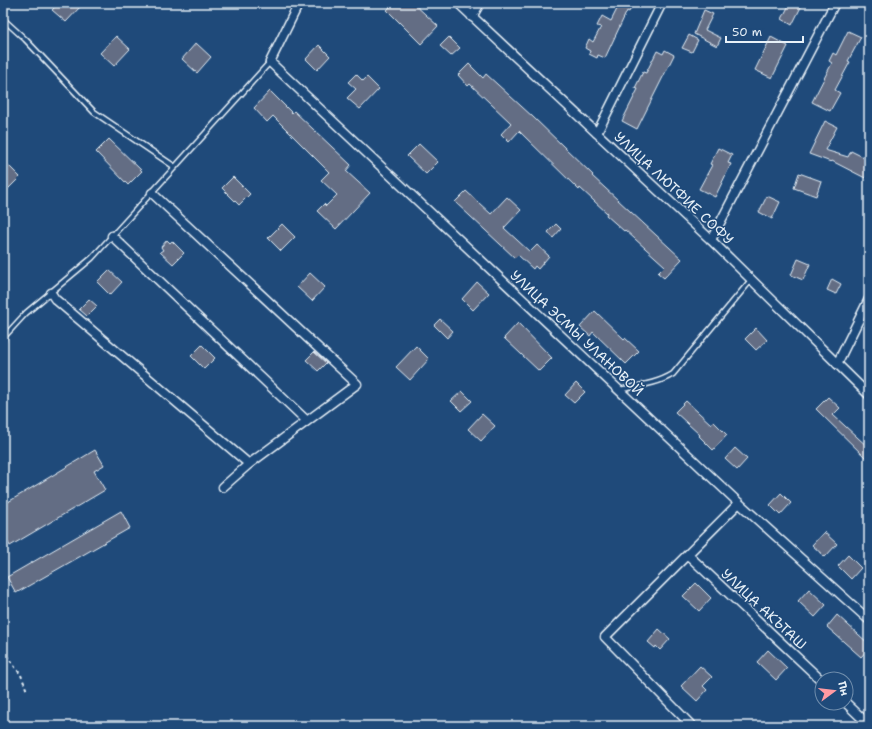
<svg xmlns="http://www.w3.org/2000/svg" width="872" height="729" viewBox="0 0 872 729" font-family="'Shantell Sans',sans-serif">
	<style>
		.building { fill: #646d84; stroke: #e8f1f8 }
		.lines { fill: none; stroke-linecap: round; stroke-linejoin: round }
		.lane-casing { stroke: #e8f1f8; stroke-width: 7 }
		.street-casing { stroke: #e8f1f8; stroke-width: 11 }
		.path { stroke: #e8f1f8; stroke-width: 2; stroke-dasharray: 3 3; stroke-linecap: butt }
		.lane { stroke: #1f4a7a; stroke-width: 4 }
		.street { stroke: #1f4a7a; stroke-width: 8 }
		.labels { text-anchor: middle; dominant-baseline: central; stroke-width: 3; stroke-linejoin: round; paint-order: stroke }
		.street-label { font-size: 14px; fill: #e8f1f8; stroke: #1f4a7a }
	</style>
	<rect width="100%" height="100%" fill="#1f4a7a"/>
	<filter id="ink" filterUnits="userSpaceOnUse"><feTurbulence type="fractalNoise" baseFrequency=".025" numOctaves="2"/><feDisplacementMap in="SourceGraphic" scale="8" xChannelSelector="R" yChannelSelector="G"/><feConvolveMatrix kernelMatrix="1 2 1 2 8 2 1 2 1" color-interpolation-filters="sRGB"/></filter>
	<g filter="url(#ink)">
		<g class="building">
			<polygon points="59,3 75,3 80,7 66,22 52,10"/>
			<polygon points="394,3 413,3 438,26 421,44 387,10"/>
			<polygon points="610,3 634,3 629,12 627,11 605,58 598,55 597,58 589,54 590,51 585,48 589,39 593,42 601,27 597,26 602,16 611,21 618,7"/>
			<polygon points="790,3 803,3 792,25 782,19"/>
			<polygon points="704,10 713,14 705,30 721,38 717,46 694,34"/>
			<polygon points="848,31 861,37 848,61 850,62 835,90 840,93 830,111 812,102 832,63 829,61 833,53 836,55"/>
			<polygon points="689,35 698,40 692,52 682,48"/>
			<polygon points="116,36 130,49 114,66 100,53"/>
			<polygon points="449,37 460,48 451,56 440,46"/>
			<polygon points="771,37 788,46 772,78 755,70"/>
			<polygon points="196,43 211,57 197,73 182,59"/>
			<polygon points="319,45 330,56 317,70 306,59"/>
			<polygon points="665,50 674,55 637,129 622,121 638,89 635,88 643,72 646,73 657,51 663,54"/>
			<polygon points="469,64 483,78 486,74 533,117 593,175 592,176 682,259 664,278 658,273 665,266 625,230 624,231 606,215 607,213 580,188 579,190 519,131 509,142 501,134 511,123 470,84 468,86 458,75"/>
			<polygon points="356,74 363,81 367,77 379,89 360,109 347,98 356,89 348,82"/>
			<polygon points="270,91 292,113 294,111 351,165 346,171 370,193 336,229 317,211 324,204 326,206 337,195 321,180 329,172 273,116 267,122 254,108"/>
			<polygon points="825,121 837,127 825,150 848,157 851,151 869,160 869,180 832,161 831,162 809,154"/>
			<polygon points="109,139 142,171 128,185 96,152"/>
			<polygon points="419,144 438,162 426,174 407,156"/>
			<polygon points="718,148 732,155 728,163 731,164 715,197 699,189 712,165 710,164"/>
			<polygon points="8,165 20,177 3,194 3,170"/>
			<polygon points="799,173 821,181 816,196 794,188"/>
			<polygon points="233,177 250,194 239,205 222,188"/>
			<polygon points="466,191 491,214 507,197 521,210 504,228 530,252 537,245 549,256 538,269 535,266 533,269 518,255 515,258 455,202"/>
			<polygon points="767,196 780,202 772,219 759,212"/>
			<polygon points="282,224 295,237 281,251 268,238"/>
			<polygon points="556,224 561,229 553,238 548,232"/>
			<polygon points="167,240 170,243 172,241 184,253 173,264 160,252 163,250 161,247"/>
			<polygon points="798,259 810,264 803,280 791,275"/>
			<polygon points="109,270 122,282 110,295 97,282"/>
			<polygon points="310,273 325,287 312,301 297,287"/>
			<polygon points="832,279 841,284 836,294 827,290"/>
			<polygon points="477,282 489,293 473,310 462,299"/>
			<polygon points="89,299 97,306 87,316 79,309"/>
			<polygon points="595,311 624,339 625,338 639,351 626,364 593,332 590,336 580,327"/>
			<polygon points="440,319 453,331 447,338 434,325"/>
			<polygon points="518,323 552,358 539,371 504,338"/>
			<polygon points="756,328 767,340 756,350 745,339"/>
			<polygon points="202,345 215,358 204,369 191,356"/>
			<polygon points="416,346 429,359 410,380 396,367"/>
			<polygon points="314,352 326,363 318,371 306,360"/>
			<polygon points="576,383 585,392 574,403 565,395"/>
			<polygon points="462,391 472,401 461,411 451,401"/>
			<polygon points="828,397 840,408 833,415 869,448 869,461 816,409"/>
			<polygon points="686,401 711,424 713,421 727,435 713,450 699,436 700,435 675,412"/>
			<polygon points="482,414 495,426 481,441 468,429"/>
			<polygon points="735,448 747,459 737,470 725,459"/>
			<polygon points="95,450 104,465 94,471 105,490 10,546 3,534 3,505"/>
			<polygon points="781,493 791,503 780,515 770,505"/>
			<polygon points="121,511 130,528 16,593 7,577"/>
			<polygon points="824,532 837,544 825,557 812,545"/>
			<polygon points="848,555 861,568 851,579 838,566"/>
			<polygon points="696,583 711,598 699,611 683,596"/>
			<polygon points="809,589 826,605 815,617 798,601"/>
			<polygon points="837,615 869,644 869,648 861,657 827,627"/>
			<polygon points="659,629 670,639 660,650 656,646 655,648 648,642"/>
			<polygon points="768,650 787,668 776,680 757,662"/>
			<polygon points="700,666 712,677 703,686 707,690 697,701 681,686"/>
		</g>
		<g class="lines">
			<defs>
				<g id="lane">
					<polyline points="3,19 25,39 94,112 175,167 270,62"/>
					<polyline points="3,341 4,337 26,313 92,258 175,167"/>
					<path d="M619,390C637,386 657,384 673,374L751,280"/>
				</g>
				<g id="street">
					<polyline points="299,3 270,62 739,503 869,620"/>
					<polyline points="458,3 711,240 869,395"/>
					<polyline points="472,17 480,3"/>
					<polyline points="597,133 662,3"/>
					<polyline points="152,193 357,384 249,464 223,487"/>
					<polyline points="112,236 307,421"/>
					<polyline points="711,240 835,3"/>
					<polyline points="51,293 55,299 249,464"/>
					<polyline points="837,364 869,299"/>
					<polyline points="688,555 822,681"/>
					<polyline points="846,703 869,725"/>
					<polyline points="692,726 605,637 739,503"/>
				</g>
			</defs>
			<use href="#lane" class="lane-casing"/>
			<use href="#street" class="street-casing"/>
			<polyline class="path" points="3,651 21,675 27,691"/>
			<use href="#lane" class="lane"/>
			<use href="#street" class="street"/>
		</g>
	</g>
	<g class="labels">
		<g class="street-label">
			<text transform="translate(674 188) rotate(43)">УЛИЦА ЛЮТФИЕ СОФУ</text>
			<text transform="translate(577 333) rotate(43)">УЛИЦА ЭСМЫ УЛАНОВОЙ</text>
			<text transform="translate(764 609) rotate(43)">УЛИЦА АКЪТАШ</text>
		</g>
	</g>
	<rect width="872" height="729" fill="none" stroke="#1f4a7a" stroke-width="16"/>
	<rect x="8" y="8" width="856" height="713" fill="none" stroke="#e8f1f8" stroke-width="1.5" filter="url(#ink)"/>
	<g transform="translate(834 691) rotate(75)"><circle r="19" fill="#1f4a7a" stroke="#6f8dac"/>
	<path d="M0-3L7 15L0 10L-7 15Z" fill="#ff9aa2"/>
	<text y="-6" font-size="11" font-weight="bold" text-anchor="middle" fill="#e8f1f8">Пн</text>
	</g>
	<path d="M726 36v6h77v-6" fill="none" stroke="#e8f1f8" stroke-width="2"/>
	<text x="732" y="36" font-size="12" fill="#e8f1f8" stroke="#1f4a7a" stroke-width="3" paint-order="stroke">50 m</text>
</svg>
